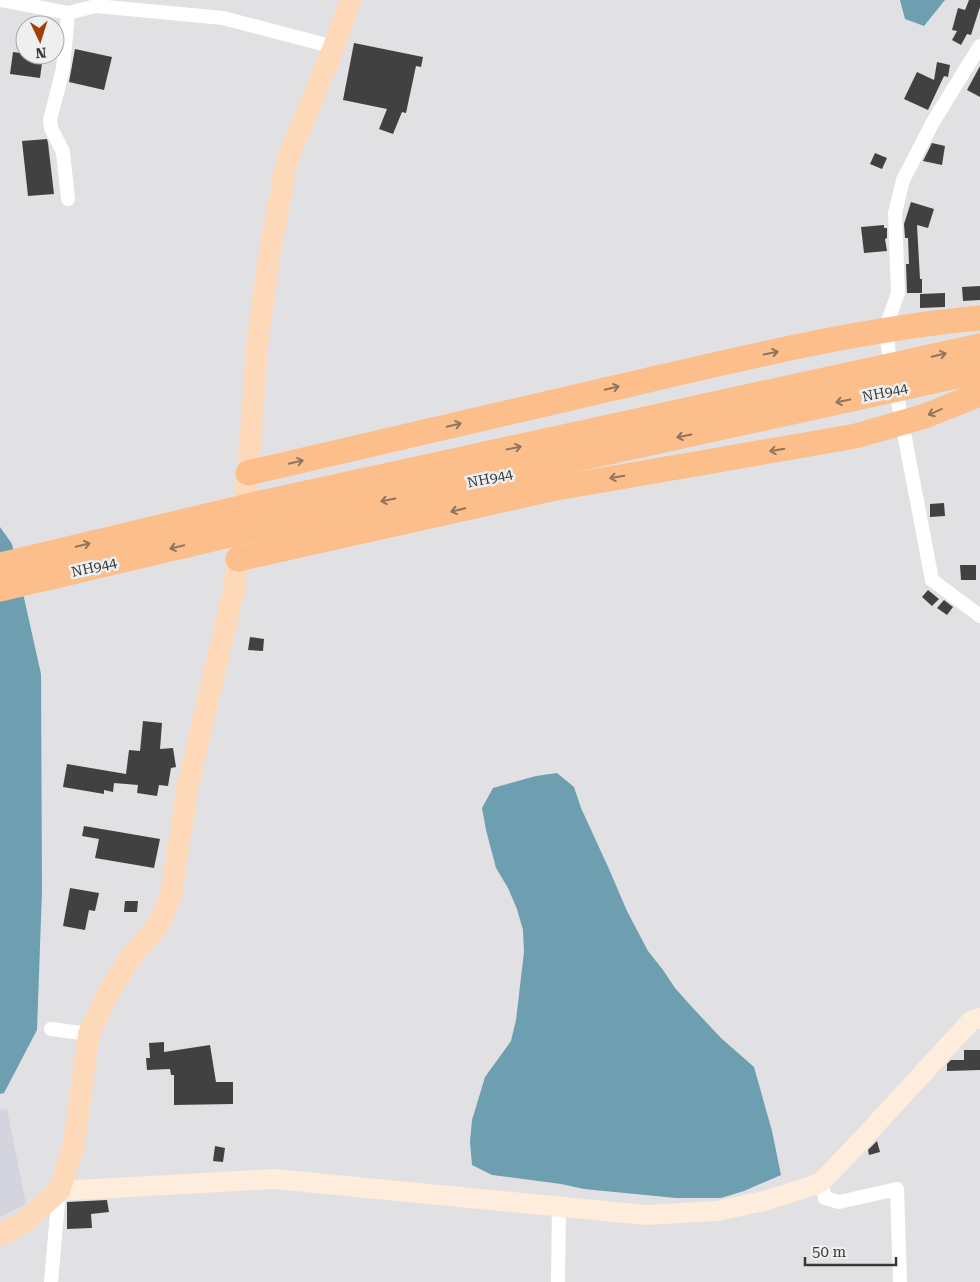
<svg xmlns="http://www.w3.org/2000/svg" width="980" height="1282" viewBox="0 0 980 1282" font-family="'Roboto Serif',serif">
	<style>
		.built { fill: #d3d4dd }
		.water { fill: #6d9fb1 }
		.building { fill: #414142 }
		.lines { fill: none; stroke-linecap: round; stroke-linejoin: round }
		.street { stroke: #fff; stroke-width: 14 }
		.secondary { stroke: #feecdc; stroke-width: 20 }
		.primary { stroke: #fdd9ba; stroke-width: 22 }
		.highway { stroke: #fcbf8c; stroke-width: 25 }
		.oneway { stroke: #90755e }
		.labels { text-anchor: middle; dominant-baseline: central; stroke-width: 5; stroke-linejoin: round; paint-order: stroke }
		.street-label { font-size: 14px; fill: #383838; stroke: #eeeff0 }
	</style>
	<rect width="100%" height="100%" fill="#e1e1e3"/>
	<polygon class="built" points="7,1109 26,1204 0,1217 0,1110"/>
	<g class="water">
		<polygon points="900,0 945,0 924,26 905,19"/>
		<polygon points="0,527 12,544 41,674 42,891 37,1030 4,1093 0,1094"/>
		<polygon points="557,773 574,787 581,808 609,869 627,911 648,951 663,970 675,988 691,1006 721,1038 754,1067 772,1131 781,1175 744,1191 721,1198 676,1198 584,1189 561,1184 492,1175 472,1165 470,1142 472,1120 485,1077 511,1041 516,1020 524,952 523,930 517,909 508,888 496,868 486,830 482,808 493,788 536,776"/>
	</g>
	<g class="building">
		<polygon points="969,0 980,0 980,7 971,35 967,34 961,45 952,40 957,31 952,30 958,8 965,10"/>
		<polygon points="354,43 423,57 421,67 416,66 406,113 402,112 393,134 379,129 387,109 343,100"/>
		<polygon points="75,49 112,57 104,90 69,82"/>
		<polygon points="13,52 43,56 40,78 10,74"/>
		<polygon points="937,62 950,65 948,77 944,76 928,110 904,99 917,72 934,80"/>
		<polygon points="980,66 980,97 967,90"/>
		<polygon points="47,139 48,143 54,194 28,196 22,141"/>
		<polygon points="932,143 945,146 942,165 923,161"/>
		<polygon points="875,153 887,158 882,169 870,164"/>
		<polygon points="911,202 934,209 928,228 917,225 920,279 922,279 922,293 907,293 906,264 909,264 908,238 905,238 904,224"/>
		<polygon points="884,225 884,228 887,228 887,238 885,239 887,251 864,253 861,227"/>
		<polygon points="980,286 980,300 963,301 962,287"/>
		<polygon points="945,293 945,307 920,308 920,294"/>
		<polygon points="944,503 945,516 930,517 930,504"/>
		<polygon points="960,565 976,565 976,580 961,580"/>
		<polygon points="928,590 939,599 932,606 922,597"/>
		<polygon points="944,600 953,607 947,615 937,608"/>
		<polygon points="250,637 264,639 263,651 248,650"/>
		<polygon points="143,721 162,723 160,749 173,748 176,767 171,768 168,786 159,785 157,796 137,793 138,785 114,783 113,792 104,790 104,794 63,787 67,764 126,774 129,750 140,751"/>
		<polygon points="84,826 160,839 154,868 95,858 99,839 82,836"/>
		<polygon points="70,888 99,893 95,911 89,910 85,930 63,926"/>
		<polygon points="125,901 138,901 137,912 124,912"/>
		<polygon points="164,1042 164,1052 210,1045 216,1082 233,1082 233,1104 174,1105 174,1075 171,1075 170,1069 147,1070 146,1058 150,1058 149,1043"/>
		<polygon points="964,1050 980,1050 980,1070 947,1071 947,1064 951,1060 964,1060"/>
		<polygon points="877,1141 880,1152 869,1155 868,1150"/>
		<polygon points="215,1146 225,1148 223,1162 213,1161"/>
		<polygon points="107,1200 109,1212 91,1214 92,1228 67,1229 67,1202"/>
	</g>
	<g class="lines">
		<g class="street">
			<polyline points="1,0 68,13 96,6 223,18 334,47"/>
			<polyline points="980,46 933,122 903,180 895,213 898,293 888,321 886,331 889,354 932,580 980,616"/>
			<polyline points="68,199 63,152 51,128 50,120 63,69 68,13"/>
			<polyline points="51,1029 89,1034"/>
			<polyline points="821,1182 825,1198 839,1202 897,1189 900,1282"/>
			<polyline points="51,1282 59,1191"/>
			<polyline points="558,1282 559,1207"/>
		</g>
		<polyline class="secondary" points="59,1191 274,1179 646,1215 717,1211 764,1201 815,1185 821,1182 856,1146 971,1021 980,1018"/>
		<polyline class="primary" points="0,1235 24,1222 59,1191 73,1149 89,1034 111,988 131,957 159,924 171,895 188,785 234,589 248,473 257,348 268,263 287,161 334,47 350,0"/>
		<g class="highway">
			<path d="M248,473C375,444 501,414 627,385C744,358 861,329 980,318"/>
			<polyline points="238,559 551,489 856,436 925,416 980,394"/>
			<polyline points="0,565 261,503 980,346"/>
			<polyline points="0,589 225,536 980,371"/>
		</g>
	</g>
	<defs><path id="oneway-shaft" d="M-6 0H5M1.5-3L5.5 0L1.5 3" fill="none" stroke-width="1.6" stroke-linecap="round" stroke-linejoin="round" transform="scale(1.25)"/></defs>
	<g class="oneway">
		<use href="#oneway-shaft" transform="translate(771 353) rotate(-12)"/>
		<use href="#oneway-shaft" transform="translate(939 355) rotate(-13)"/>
		<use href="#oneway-shaft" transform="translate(612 388) rotate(-13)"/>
		<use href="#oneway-shaft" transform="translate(843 401) rotate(168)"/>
		<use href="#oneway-shaft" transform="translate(935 412) rotate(156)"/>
		<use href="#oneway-shaft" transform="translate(454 425) rotate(-13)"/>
		<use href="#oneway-shaft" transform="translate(684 436) rotate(168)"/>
		<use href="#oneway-shaft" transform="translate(514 448) rotate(-12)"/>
		<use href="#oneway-shaft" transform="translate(777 450) rotate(170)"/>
		<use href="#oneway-shaft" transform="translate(296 462) rotate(-13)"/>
		<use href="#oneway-shaft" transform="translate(617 477) rotate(170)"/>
		<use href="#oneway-shaft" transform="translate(388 500) rotate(168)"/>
		<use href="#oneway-shaft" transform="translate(458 510) rotate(167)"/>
		<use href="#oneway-shaft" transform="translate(83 545) rotate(-14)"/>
		<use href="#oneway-shaft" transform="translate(177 547) rotate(167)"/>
	</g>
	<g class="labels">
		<g class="street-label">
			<text transform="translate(885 392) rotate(-12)">NH944</text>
			<text transform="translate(490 478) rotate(-12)">NH944</text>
			<text transform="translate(94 567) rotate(-13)">NH944</text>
		</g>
	</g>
	<g transform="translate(40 40) rotate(176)"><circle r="24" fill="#eeeff0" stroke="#a5a6a6"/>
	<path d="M0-4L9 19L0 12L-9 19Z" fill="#a23f04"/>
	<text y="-8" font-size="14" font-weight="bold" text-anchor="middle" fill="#383838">N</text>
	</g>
	<path d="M805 1257v8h91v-8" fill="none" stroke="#383838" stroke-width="2.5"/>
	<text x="812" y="1257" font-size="15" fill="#383838" stroke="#eeeff0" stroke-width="4" paint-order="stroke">50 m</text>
</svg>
